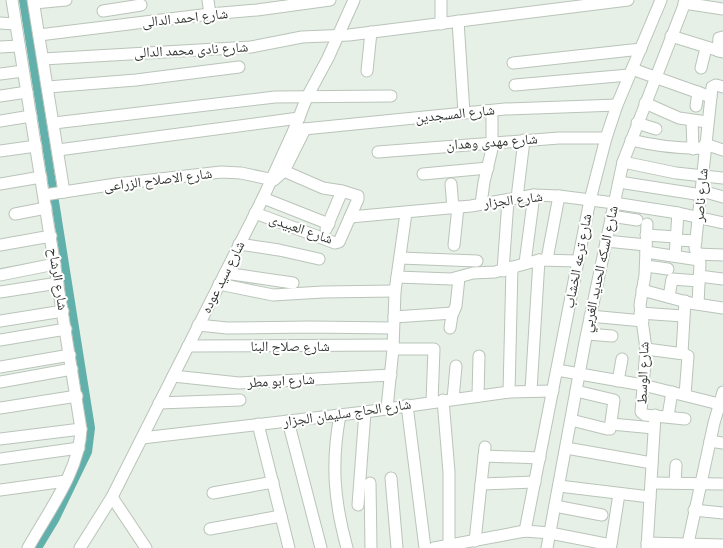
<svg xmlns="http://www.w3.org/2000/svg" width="723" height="548" viewBox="0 0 723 548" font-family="Signika,'Noto Naskh Arabic',sans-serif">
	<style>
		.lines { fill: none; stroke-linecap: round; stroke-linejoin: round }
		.canal { stroke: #62b0ab; stroke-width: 8 }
		.minor-casing { stroke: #bac4ba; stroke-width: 13 }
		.minor { stroke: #fff; stroke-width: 11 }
		.labels { text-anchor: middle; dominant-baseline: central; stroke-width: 4; stroke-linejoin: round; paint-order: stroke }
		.street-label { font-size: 14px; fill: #333733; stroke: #fff }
	</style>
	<rect width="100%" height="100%" fill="#e6f0e6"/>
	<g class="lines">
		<polyline class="canal" points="23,0 91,428 88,452 55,520 38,548"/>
		<defs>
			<g id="minor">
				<path d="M12,0L81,429C80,470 48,512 28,548"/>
				<polyline points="33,0 64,192"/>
				<polyline points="208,0 210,14"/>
				<polyline points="34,3 66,0"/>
				<polyline points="684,3 723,9"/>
				<polyline points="103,11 141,5"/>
				<polyline points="458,21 464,113"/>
				<polyline points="0,23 15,24"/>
				<polyline points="441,24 441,0"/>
				<polyline points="39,35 210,14 257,10 330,0"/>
				<polyline points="671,36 723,52"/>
				<polyline points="0,47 19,46"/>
				<polyline points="718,51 719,38 723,37"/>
				<polyline points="43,59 251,47 302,37 349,35 628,0"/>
				<polyline points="513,63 641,49"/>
				<polyline points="701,68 706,48"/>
				<polyline points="632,69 711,97"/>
				<polyline points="367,71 371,32"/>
				<polyline points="0,74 23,71"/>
				<polyline points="515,85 629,75"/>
				<polyline points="48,87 136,80 239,67"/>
				<polyline points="0,96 27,92"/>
				<polyline points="645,103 679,118 707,122"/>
				<polyline points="696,106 698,92"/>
				<polyline points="0,121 31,116"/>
				<polyline points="692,121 693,149"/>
				<polyline points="54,123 275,97 391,96"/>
				<polyline points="637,123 656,129"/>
				<polyline points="294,130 505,109 617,105"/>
				<path d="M631,140C656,146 679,149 705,148"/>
				<polyline points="705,144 723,150"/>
				<polyline points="58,150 299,118"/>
				<polyline points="0,151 36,146"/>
				<polyline points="378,152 559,138 606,138"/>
				<polyline points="623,162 676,173 723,178"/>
				<polyline points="423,174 488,168"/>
				<polyline points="619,182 702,195"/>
				<polyline points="0,184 41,177"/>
				<polyline points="451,184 453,208"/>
				<polyline points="702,191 723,197"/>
				<polyline points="44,195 116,184 221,172 241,173 274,180 284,171 305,129"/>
				<polyline points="263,198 329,224"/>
				<polyline points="517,198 524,140"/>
				<polyline points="481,204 484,182 492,149 492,111"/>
				<polyline points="255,213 335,243 339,242 358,199 358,196 342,191 323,188 284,171"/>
				<polyline points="15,214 46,208"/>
				<polyline points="611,216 637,220"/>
				<polyline points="350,217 471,206 534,195 559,196 614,203 678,213 723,223"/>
				<polyline points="647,224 645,275 640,305 646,349 641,412 645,415 685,419"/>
				<polyline points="326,229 342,191"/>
				<polyline points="646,235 676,237"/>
				<polyline points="676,240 696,241"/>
				<polyline points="606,241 646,245"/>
				<polyline points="239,244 279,250 319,259"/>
				<polyline points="0,245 51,236"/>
				<polyline points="454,245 458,207"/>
				<polyline points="646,252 699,260"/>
				<polyline points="696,254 723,255"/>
				<polyline points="675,256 678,213"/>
				<polyline points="400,258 477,261"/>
				<polyline points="547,259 559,196"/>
				<polyline points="525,263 534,195"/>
				<polyline points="646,266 668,269"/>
				<polyline points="503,271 508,200"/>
				<polyline points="225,273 293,283"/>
				<polyline points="0,275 55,264"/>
				<polyline points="699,276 723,279"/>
				<polyline points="397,277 451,279 473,273 495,272 539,260 578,261"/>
				<polyline points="219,284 273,295 323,292 395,291"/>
				<polyline points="642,290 690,303 723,308"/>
				<polyline points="0,292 58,283"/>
				<polyline points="669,297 672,279 699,281"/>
				<polyline points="698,304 700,263 695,248 712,87 716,85 723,87"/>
				<polyline points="640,313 683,316"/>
				<polyline points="590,316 643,321"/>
				<polyline points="394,317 453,313"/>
				<polyline points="0,321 63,311"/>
				<polyline points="198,325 227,328 310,327 393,328"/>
				<polyline points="450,328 452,315 456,306 459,278"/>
				<polyline points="587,334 612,336"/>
				<polyline points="0,340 66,329"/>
				<polyline points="188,346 393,345"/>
				<polyline points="393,349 434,349 432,402"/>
				<polyline points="646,349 684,354 688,356 685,395"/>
				<polyline points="682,353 685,301"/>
				<polyline points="0,367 70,355"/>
				<polyline points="557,370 643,385 719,404"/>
				<polyline points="173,376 239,383 391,375"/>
				<polyline points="618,381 622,359"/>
				<polyline points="0,382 72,369"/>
				<polyline points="531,390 539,260"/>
				<polyline points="509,392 512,267"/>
				<polyline points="478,396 479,356"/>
				<polyline points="453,399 456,366"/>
				<polyline points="443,400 449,472 449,545"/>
				<polyline points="159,403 240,400"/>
				<polyline points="407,405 425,548"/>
				<polyline points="0,408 77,396"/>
				<polyline points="387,408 393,349 395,291 406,213"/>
				<path d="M340,415C331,463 334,501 347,548"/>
				<polyline points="668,416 672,392"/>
				<polyline points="571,420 607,429 610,429 614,400 576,391"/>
				<polyline points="288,421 321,548"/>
				<polyline points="258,424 289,548"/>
				<polyline points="611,424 654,428"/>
				<polyline points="142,438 365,412 509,392 553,391"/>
				<polyline points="0,439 81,429"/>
				<polyline points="710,441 723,443"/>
				<polyline points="566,448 652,463"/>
				<polyline points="484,456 540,458"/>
				<polyline points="0,459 79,448"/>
				<polyline points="391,478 397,548"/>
				<polyline points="370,483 371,548"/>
				<polyline points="651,483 723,484"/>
				<polyline points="675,483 676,465"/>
				<polyline points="481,484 535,482"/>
				<polyline points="559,486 650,497"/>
				<polyline points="0,490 66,481"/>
				<polyline points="213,493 273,482"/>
				<polyline points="112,497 146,548"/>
				<polyline points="358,505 365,412"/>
				<polyline points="555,506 602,515"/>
				<polyline points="694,510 723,513"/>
				<polyline points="210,529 281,516"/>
				<polyline points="525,531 590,200 606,138 617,105 661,0"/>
				<polyline points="475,541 485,447"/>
				<polyline points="647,543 723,545"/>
				<polyline points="80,548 112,497 263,198 294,130 307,97 328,58 354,0"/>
				<polyline points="434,548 525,531 550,533 611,545 619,494"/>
				<polyline points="547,548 585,342 623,162 686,0"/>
				<polyline points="647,548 655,415"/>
				<polyline points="687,548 714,423 723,392"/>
			</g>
		</defs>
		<use href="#minor" class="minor-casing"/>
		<use href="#minor" class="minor"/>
	</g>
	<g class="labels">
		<g class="street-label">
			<text transform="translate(185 18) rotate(-6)">شارع احمد الدالى</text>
			<text transform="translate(191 50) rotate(-3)">شارع نادى محمد الدالى</text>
			<text transform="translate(455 114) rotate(-6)">شارع المسجدين</text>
			<text transform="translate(492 142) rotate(-4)">شارع مهدى وهدان</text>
			<text transform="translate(158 180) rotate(-7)">شارع الاصلاح الزراعى</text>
			<text transform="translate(701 195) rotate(-85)">شارع ناصر</text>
			<text transform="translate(513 200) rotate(-7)">شارع الجزار</text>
			<text transform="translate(301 229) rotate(19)">شارع العبيدى</text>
			<text transform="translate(578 261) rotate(-79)">شارع ترعه الخشاب</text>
			<text transform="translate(600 269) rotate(-78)">شارع السكه الحديد الغربي</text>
			<text transform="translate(223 277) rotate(-63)">شارع سيد عوده</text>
			<text transform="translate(58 279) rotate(81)">شارع الرشاح</text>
			<text x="290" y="346">شارع صلاح البنا</text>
			<text transform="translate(643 373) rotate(-88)">شارع الوسط</text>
			<text transform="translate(281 381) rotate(-3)">شارع ابو مطر</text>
			<text transform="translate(347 413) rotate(-8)">شارع الحاج سليمان الجزار</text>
		</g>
	</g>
</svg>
